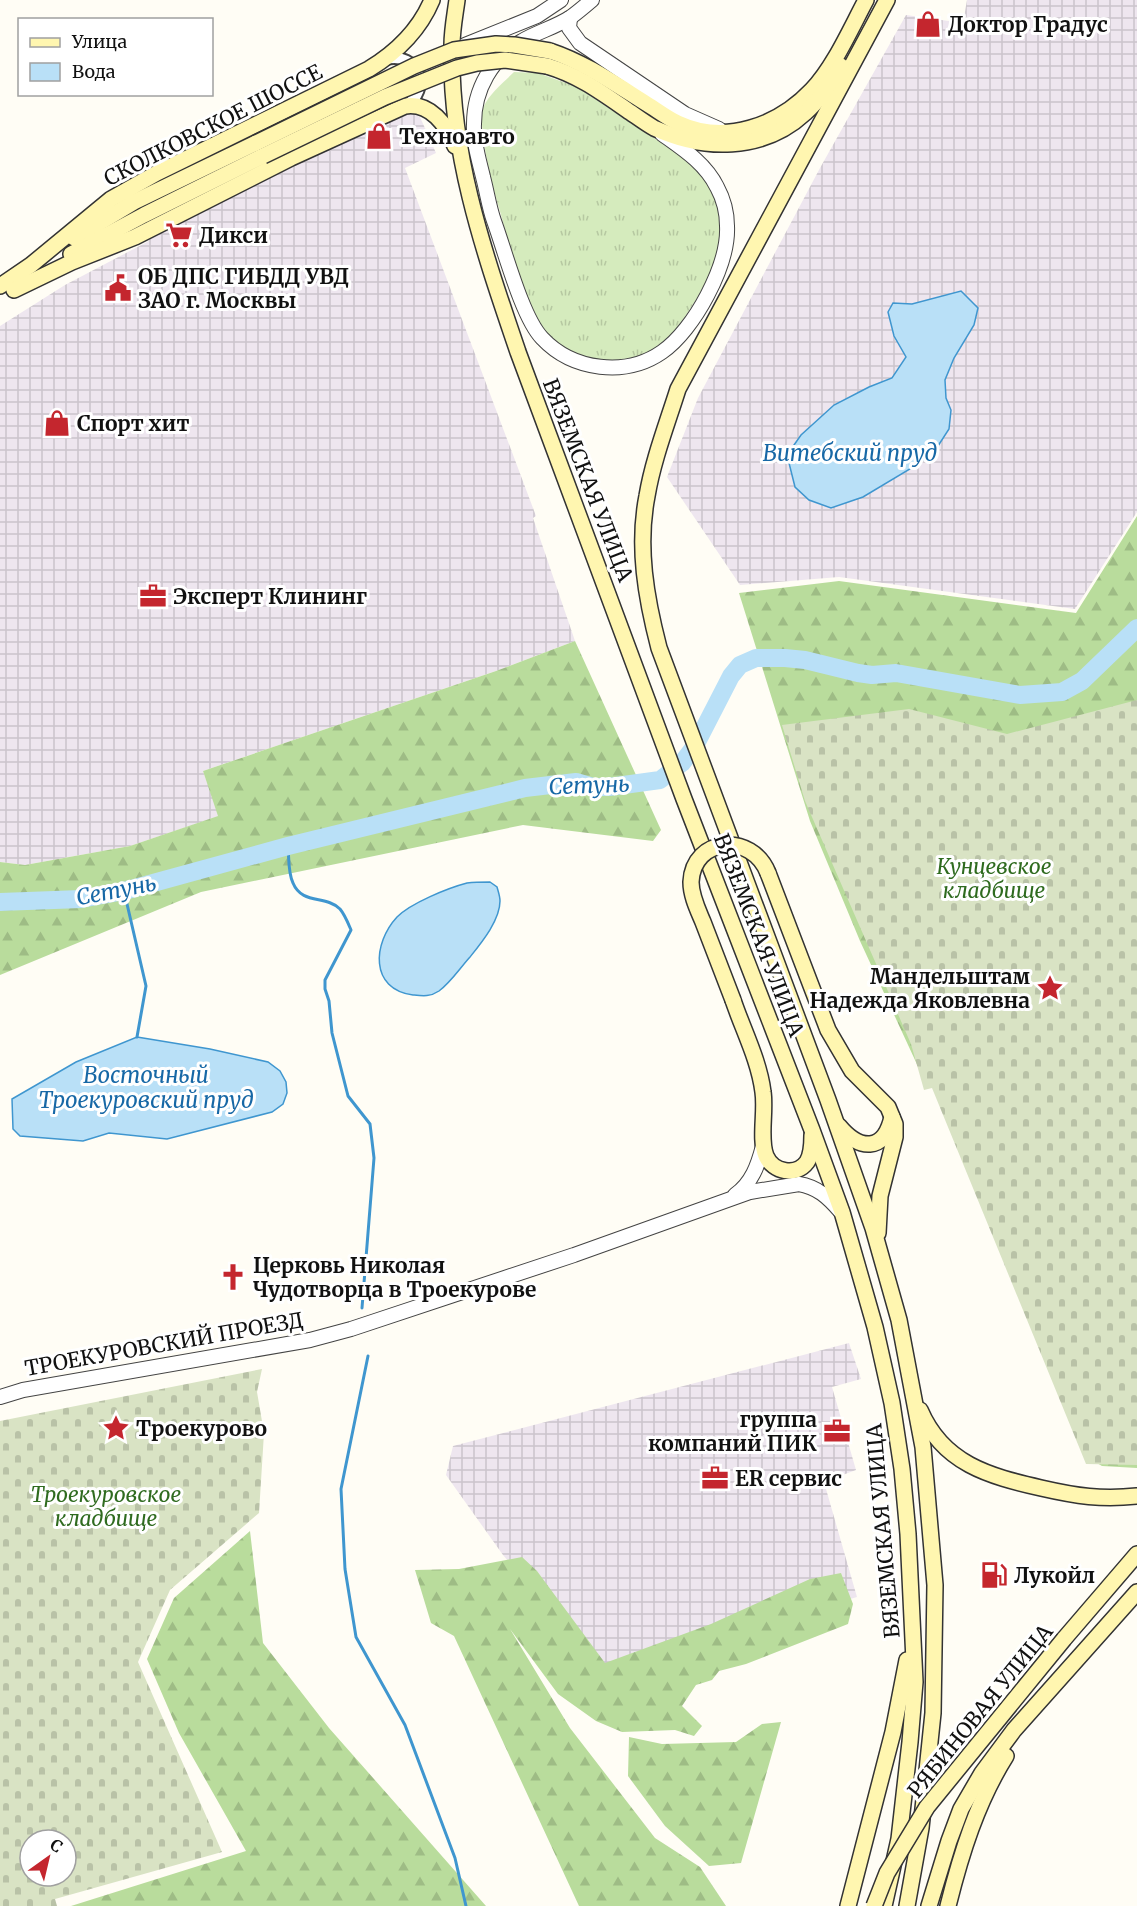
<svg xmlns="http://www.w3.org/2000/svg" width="1137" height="1906" viewBox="0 0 1137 1906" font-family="Merriweather,serif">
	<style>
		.industrial { fill: url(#industrial-grid) }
		.grass { fill: url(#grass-tufts) }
		.forest { fill: url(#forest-firs) }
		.cemetery { fill: url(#cemetery-stones); fill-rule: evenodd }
		.water { fill: #b9e0f7; stroke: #3f96cf; stroke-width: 1.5 }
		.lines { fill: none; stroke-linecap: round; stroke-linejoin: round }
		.stream { stroke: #3f96cf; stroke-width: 3 }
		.river { stroke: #b9e0f7; stroke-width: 18 }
		.minor-casing { stroke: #444; stroke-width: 14 }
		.tertiary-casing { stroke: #444; stroke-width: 16 }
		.secondary-casing { stroke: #333; stroke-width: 18 }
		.minor { stroke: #fff; stroke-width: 10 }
		.tertiary { stroke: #fff; stroke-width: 14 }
		.secondary { stroke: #fff6b0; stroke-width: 15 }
		.secondary-bridge-casing { stroke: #333; stroke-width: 18; stroke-linecap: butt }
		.secondary-bridge { stroke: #fff6b0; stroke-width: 15 }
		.labels { text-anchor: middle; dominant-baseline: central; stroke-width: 6; stroke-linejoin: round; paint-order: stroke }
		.poi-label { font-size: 21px; font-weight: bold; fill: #111; stroke: #fff; text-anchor: start }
		.street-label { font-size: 21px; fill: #111; stroke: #fff }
		.park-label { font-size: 21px; font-style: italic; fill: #2f6b1f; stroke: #fff }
		.water-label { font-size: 22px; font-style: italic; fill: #1768a6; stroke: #fff }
	</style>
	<defs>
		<pattern id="industrial-grid" width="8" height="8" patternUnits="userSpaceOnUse" patternTransform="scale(1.5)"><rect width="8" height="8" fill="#eee6ef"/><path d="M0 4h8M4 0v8" fill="none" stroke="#cbc4cc"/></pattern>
		<pattern id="grass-tufts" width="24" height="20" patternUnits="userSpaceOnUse" patternTransform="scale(1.5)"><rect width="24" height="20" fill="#d5ebbd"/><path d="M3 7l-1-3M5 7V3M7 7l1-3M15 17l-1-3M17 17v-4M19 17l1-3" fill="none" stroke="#b6c8a1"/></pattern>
		<pattern id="forest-firs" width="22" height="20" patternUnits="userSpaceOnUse" patternTransform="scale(1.5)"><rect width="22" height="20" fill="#b9dc9c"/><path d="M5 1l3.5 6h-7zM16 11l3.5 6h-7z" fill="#9ebc85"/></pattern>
		<pattern id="cemetery-stones" width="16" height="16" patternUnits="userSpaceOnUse" patternTransform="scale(1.5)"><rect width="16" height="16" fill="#d9e3c4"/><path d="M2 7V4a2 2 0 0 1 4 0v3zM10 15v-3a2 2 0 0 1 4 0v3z" fill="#b9c2a7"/></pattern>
	</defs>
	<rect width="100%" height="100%" fill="#fffdf5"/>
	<g class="industrial">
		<polygon points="967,0 1137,0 1137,512 1075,609 839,577 740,585 667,477 698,398 820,168 906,15 963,23"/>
		<polygon points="407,111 420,117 436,153 405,168 536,516 533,518 575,641 496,671 203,771 219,816 130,846 25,865 0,862 0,326 65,285 147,242 168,223"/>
		<polygon points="849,1343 861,1379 832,1387 856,1470 824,1482 857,1597 602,1673 503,1555 446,1475 453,1446"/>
	</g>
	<path class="grass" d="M514,72L538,73L577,87L692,163C705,178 719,198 722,218C725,244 714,269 701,291C677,332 657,362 605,360C588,359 572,355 558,345C530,323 509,243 499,208C493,188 476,124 484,106C489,94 504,82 514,72Z"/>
	<g class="forest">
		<polygon points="1137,516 1137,1468 1102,1466 1090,1459 952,1084 927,1086 860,941 810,821 739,593 839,581 1076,613"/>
		<polygon points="575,641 661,830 653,841 523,825 201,892 0,975 0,862 25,865 130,846 218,816 203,771 496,671"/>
		<polygon points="250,1531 263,1643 329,1728 486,1906 71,1906 246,1851 179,1733 147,1659 174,1598"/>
		<polygon points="522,1557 537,1571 605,1663 711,1624 810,1579 841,1573 853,1604 848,1624 746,1664 719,1671 712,1680 696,1685 682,1706 702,1726 694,1736 675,1730 622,1732 596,1721 558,1694 510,1629 570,1728 655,1838 700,1867 726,1906 579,1906 454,1636 431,1623 415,1570 459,1569"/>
		<polygon points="781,1722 741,1863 709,1866 665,1826 628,1776 629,1737 662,1744 736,1742 762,1724"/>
	</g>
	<g class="cemetery">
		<polygon points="1137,700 1137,1465 1086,1464 932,1088 924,1090 911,1044 805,801 782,725 909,709 1007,734"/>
		<path d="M262,1369L257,1392L264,1433L259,1513L170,1590L138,1662L222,1852L55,1899L57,1906H0V1421ZM30,1840H66V1876H30Z"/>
	</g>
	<g class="water">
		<polygon points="961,291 978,308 974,325 954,358 945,380 946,398 951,410 949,429 938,446 920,463 863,497 831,508 809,500 795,487 787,455 801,435 834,405 869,387 892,378 906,357 894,336 888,312 893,303 912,304"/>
		<path d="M490,882L497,887C498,891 500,896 500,901C500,920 482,942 470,957C460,968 451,982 439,991C430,997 423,996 413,995C369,989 373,943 397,917C411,903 448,888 467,883C475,882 483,882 490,882Z"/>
		<polygon points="137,1037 210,1049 268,1062 280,1071 286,1082 287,1093 283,1104 272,1112 167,1139 109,1133 83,1141 20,1136 13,1129 12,1099 76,1062"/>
	</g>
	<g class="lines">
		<g class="stream">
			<path d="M288,846C289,858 288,873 293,883C302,905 326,895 340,909C345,915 348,923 351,930L325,980V989L329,1001L332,1033L348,1096L370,1124L374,1158L362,1308"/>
			<polyline points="124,891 146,986 137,1037"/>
			<polyline points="368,1356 341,1489 345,1569 356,1637 405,1725 455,1858 466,1906"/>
		</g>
		<polyline class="river" points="0,902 81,899 124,891 288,846 525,788 576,782 593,787 609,787 660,780 682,763 695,746 731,676 740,665 756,658 785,658 805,660 858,673 872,675 896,673 1020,695 1062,692 1082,681 1137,628"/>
		<defs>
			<path id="minor" d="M386,59C418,51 433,90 405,106"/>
			<g id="tertiary">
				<path d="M592,0C585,6 578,12 571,17C556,27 537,32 522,41C492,58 474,89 474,124C473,141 479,160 483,177C487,192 489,207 494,221C505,251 522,317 542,338C573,371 626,377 662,352C694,330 729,265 727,226C727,213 723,198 717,187C705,163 683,149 662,134"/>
				<polyline points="570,18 569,28 580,43 685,114 719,129"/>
				<polyline points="465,45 537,16 561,0"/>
				<path d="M735,1195C752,1183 758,1165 763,1146"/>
				<path d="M0,1397L23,1390L310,1340L351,1329L574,1255L750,1192L799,1184C817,1187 828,1197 840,1211"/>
			</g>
			<g id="secondary">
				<path d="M457,0C455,15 452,30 452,45C449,152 484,252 518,352L684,799L812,1130L842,1212L875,1327L892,1403L902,1469L908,1534L915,1682L910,1742L899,1839L884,1906"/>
				<path d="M887,0L678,389C667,424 653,460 647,496C637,547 646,598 659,648L828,1100L873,1228L899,1320L923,1447L935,1585L933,1713L921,1828L907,1906"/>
				<path d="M550,51C586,63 615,84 647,104C657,110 667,118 678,123C725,145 778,126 812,90C834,67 851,28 866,0"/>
				<path d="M547,66C578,75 601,92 627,110C636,116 645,123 654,128C703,151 763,152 805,113C820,100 830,83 841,66"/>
				<polyline points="74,238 134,202 256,143"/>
				<polyline points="71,254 144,215 263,156"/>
				<path d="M0,286L31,265L111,199L157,173L369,69C397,52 419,31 432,0"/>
				<path d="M14,290L72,262L135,237L291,158L405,106C430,102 447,125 455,146"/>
				<polyline points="768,873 828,1030 852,1071 888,1107 895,1124 895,1137 880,1196 878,1233"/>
				<path d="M733,1000C743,1030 759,1060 763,1092C766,1111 759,1140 766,1156C773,1172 796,1177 807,1162C812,1154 812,1144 812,1135"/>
				<path d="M839,1126C859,1150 884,1153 892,1117"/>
				<path d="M920,1410C943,1464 989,1476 1041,1488C1076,1496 1102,1500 1137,1496"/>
				<polyline points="1064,1639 1137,1554"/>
				<polyline points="848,1906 893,1732 907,1660"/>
				<polyline points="929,1906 949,1841 961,1809 982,1773 1014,1730 1137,1592"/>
				<path d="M948,1906C961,1854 977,1802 1006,1756"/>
			</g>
		</defs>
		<use href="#minor" class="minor-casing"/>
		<use href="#tertiary" class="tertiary-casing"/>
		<use href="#secondary" class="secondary-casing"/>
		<use href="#minor" class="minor"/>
		<use href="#tertiary" class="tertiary"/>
		<use href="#secondary" class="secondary"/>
		<defs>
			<g id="secondary-bridge">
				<polyline points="256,143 414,66 454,50 496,44 514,45 550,51"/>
				<polyline points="263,156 385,97 457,68 477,63 505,60 547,66"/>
				<path d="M733,1000C723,974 713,948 703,922C698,910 691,896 691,882C693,837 752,832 768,873"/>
				<polyline points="874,1906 887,1873 927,1807 1064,1639"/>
			</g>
		</defs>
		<use href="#secondary-bridge" class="secondary-bridge-casing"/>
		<use href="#secondary-bridge" class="secondary-bridge"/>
	</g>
	<defs>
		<symbol id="shop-bare" viewBox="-9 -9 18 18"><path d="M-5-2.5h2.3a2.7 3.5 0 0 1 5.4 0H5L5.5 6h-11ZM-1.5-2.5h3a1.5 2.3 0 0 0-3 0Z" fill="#c4262e" stroke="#fff" stroke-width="2.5" paint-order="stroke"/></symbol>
		<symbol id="supermarket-bare" viewBox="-9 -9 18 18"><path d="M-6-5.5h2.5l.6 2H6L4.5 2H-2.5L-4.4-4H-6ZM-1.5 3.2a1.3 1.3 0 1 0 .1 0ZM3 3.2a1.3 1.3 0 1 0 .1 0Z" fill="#c4262e" stroke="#fff" stroke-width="2.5" paint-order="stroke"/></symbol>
		<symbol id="civic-bare" viewBox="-9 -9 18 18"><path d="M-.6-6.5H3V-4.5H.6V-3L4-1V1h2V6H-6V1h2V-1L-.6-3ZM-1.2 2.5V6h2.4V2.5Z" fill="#c4262e" stroke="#fff" stroke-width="2.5" paint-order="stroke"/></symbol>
		<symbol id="office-bare" viewBox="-9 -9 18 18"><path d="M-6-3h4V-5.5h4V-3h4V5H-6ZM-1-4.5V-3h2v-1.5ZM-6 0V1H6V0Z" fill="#c4262e" stroke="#fff" stroke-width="2.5" paint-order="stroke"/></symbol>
		<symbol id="sight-bare" viewBox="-9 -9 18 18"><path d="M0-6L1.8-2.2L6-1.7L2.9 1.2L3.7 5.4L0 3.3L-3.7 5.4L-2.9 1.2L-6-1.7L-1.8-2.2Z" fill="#c4262e" stroke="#fff" stroke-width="2.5" paint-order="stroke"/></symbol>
		<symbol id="church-bare" viewBox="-9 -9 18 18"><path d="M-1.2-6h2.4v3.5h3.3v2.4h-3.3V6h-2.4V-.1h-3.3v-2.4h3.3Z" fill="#c4262e" stroke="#fff" stroke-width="2.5" paint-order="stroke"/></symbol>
		<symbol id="fuel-bare" viewBox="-9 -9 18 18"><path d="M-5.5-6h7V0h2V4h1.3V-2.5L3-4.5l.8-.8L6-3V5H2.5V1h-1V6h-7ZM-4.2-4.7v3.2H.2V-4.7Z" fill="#c4262e" stroke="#fff" stroke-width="2.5" paint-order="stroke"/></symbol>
	</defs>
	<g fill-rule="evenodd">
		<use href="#shop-bare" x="909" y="5" width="38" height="38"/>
		<use href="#shop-bare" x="360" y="117" width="38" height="38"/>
		<use href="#supermarket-bare" x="160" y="216" width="38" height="38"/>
		<use href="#civic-bare" x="99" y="269" width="38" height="38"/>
		<use href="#shop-bare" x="38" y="404" width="38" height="38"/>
		<use href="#office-bare" x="134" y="577" width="38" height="38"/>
		<use href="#sight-bare" x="1031" y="969" width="38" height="38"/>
		<use href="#church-bare" x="214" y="1258" width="38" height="38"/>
		<use href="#sight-bare" x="97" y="1409" width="38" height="38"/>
		<use href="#office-bare" x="818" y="1412" width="38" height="38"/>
		<use href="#office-bare" x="696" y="1459" width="38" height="38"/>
		<use href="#fuel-bare" x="975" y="1556" width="38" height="38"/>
	</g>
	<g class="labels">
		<g class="poi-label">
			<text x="948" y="24">Доктор Градус</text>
			<text x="399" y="136">Техноавто</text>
			<text x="199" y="235">Дикси</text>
			<text x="138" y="276">ОБ ДПС ГИБДД УВД<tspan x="138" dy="24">ЗАО г. Москвы</tspan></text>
			<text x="77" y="423">Спорт хит</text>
			<text x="173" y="596">Эксперт Клининг</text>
			<text x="1030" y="976" text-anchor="end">Мандельштам<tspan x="1030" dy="24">Надежда Яковлевна</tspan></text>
			<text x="253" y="1265">Церковь Николая<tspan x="253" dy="24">Чудотворца в Троекурове</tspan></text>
			<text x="817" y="1419" text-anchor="end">группа<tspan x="817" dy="24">компаний ПИК</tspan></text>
			<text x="136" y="1428">Троекурово</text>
			<text x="735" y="1478">ER сервис</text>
			<text x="1014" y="1575">Лукойл</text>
		</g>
		<g class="street-label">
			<text transform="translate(213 125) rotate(-27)">СКОЛКОВСКОЕ ШОССЕ</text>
			<text transform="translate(588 480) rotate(69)">ВЯЗЕМСКАЯ УЛИЦА</text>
			<text transform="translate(759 935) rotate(69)">ВЯЗЕМСКАЯ УЛИЦА</text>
			<text transform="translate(164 1344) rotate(-10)">ТРОЕКУРОВСКИЙ ПРОЕЗД</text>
			<text transform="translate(883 1531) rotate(-95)">ВЯЗЕМСКАЯ УЛИЦА</text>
			<text transform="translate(980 1711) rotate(-51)">РЯБИНОВАЯ УЛИЦА</text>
		</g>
		<g class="park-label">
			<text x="994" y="866">Кунцевское<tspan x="994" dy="24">кладбище</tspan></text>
			<text x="106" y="1494">Троекуровское<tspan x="106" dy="24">кладбище</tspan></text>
		</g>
		<g class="water-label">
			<text x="850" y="453">Витебский пруд</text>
			<text transform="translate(589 785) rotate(-2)">Сетунь</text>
			<text transform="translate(116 890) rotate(-11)">Сетунь</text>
			<text x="146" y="1075">Восточный<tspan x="146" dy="25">Троекуровский пруд</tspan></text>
		</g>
	</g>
	<rect x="18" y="18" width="195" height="78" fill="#ffffff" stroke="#a0a0a0" stroke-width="1.5"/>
	<rect x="30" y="38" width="30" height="9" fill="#fff6b0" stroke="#a0a0a0" stroke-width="1.5"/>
	<text x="72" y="48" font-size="18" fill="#111111">Улица</text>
	<rect x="30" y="63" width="30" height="18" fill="#b9e0f7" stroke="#a0a0a0" stroke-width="1.5"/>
	<text x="72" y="78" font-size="18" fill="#111111">Вода</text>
	<g transform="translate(48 1858) rotate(34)"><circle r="28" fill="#ffffff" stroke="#a0a0a0" stroke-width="1.5"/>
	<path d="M0-4.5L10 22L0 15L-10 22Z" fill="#c4262e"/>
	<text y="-9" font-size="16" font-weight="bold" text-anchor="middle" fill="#111111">С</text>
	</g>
</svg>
